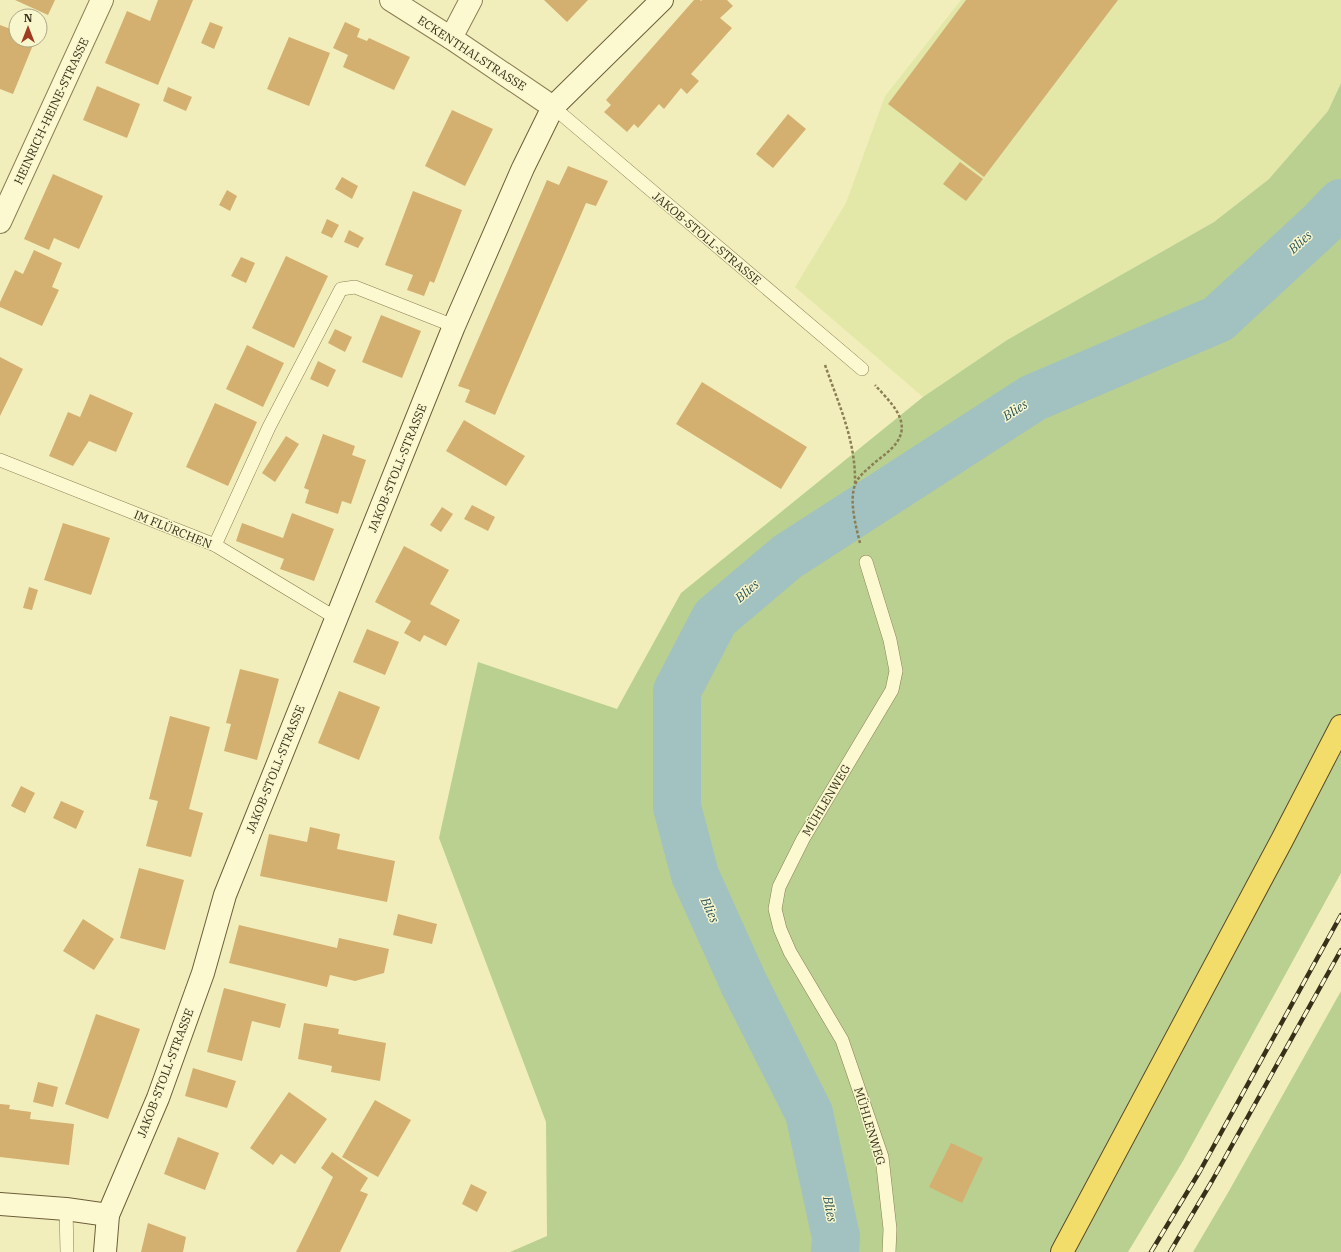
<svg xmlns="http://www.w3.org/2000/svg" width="1341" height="1252" viewBox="0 0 1341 1252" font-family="'IBM Plex Serif',serif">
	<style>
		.farmland { fill: #e3e8a9 }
		.green { fill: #b9d090 }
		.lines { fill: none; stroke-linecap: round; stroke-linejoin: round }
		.river { stroke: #a1c2c0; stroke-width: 48 }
		.building { fill: #d3b06f }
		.service-casing { stroke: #8b7e54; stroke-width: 14 }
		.minor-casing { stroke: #8b7e54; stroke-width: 24 }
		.secondary-casing { stroke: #6c5e38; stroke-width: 24 }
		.trunk-casing { stroke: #584a29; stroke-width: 24 }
		.path { stroke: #8b7e54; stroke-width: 2.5; stroke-dasharray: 3 2; stroke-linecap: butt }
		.service { stroke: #fcf9d0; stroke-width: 13 }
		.minor { stroke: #fcf9d0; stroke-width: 22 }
		.secondary { stroke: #fcf9d0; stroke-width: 22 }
		.trunk { stroke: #f2dc6a; stroke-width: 22 }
		.rail-casing { stroke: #39301a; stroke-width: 4.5 }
		.rail { stroke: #f8f6cd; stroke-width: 3; stroke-dasharray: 9; stroke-linecap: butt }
		.labels { text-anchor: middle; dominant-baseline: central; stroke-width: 3; stroke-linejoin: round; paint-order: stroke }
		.street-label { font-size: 12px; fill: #39301a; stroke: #f8f6cd }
		.water-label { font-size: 13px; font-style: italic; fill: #28515a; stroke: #f8f6cd }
	</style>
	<rect width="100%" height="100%" fill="#f2eebc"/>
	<polygon class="farmland" points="961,0 1341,0 1341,83 1328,111 1269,179 1214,222 1007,340 923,397 795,287 846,203 885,96"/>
	<g class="green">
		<polygon points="1341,83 1341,873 1183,1161 1128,1252 510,1252 547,1236 546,1122 439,838 478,662 617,709 681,593 923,397 1007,340 1214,222 1269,179 1328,111"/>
		<polygon points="1341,991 1341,1252 1193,1252 1229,1191"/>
	</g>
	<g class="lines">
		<polyline class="river" points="835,1252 836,1237 809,1113 744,984 695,875 677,807 677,691 715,618 787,557 1033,398 1218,319 1320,225 1341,203"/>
	</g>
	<g class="building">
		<polygon points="15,0 55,0 48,15"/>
		<polygon points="158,0 193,0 158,85 105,63 127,11 150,21"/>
		<polygon points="544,0 588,0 567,22"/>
		<polygon points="694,0 700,0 701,1 702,0 727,0 733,6 720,18 732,28 691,74 699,81 687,94 681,88 664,109 659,104 638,128 634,124 627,132 604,112 611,105 606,100"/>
		<polygon points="966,0 1118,0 984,177 888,104"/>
		<polygon points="210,22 223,27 214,49 201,43"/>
		<polygon points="345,22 360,29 357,37 367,41 369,38 410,57 394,90 343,67 348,55 333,48"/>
		<polygon points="0,25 16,31 16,40 35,40 13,94 0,89"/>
		<polygon points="289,37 330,53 309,106 267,89"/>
		<polygon points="97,86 140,104 127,138 83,120"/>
		<polygon points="168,87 192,97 186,111 163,101"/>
		<polygon points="452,110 493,129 465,186 425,166"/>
		<polygon points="788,114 806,129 773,168 756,154"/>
		<polygon points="960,162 983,179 966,201 943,184"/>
		<polygon points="568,166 608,181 596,206 586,203 495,415 465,402 470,390 458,386 547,180 559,185"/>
		<polygon points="53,174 103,196 79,249 54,238 49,250 24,239"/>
		<polygon points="342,177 358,186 352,199 335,189"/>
		<polygon points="227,190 237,196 230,211 219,205"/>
		<polygon points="413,191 462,210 434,283 430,281 424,296 407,290 413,275 385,265"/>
		<polygon points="327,219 339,225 332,238 321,233"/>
		<polygon points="349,230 364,238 358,248 344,242"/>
		<polygon points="34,250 62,263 52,287 59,290 42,326 0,307 0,302 15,270 23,274"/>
		<polygon points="286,256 328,276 294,348 252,328"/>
		<polygon points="241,257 255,263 246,283 231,276"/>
		<polygon points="381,315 421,331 402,378 362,362"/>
		<polygon points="335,329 352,337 345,352 328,343"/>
		<polygon points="247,345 284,363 263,407 226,389"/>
		<polygon points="0,357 23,369 0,416"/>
		<polygon points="318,361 336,370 328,387 310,379"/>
		<polygon points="702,382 807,447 781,489 676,424"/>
		<polygon points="90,394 133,413 116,452 89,441 73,466 49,456 68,412 80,417"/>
		<polygon points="215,403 257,422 228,486 186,467"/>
		<polygon points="464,420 525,456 506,486 446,451"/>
		<polygon points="323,434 355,446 352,455 366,460 351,504 342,501 338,514 305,503 309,490 304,488"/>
		<polygon points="286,436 299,444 275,482 262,473"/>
		<polygon points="472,505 495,517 488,531 464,519"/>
		<polygon points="442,507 453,514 441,532 430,525"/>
		<polygon points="292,513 334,529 314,581 280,569 284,559 236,541 242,523 283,538"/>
		<polygon points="63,523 110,538 91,595 44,580"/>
		<polygon points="404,546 449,570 430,604 460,620 446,646 424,635 420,642 404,633 411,621 375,602"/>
		<polygon points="29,587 38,590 32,610 23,608"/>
		<polygon points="367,629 399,642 385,675 353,662"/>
		<polygon points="240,669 279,679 257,760 224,751 231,724 226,723"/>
		<polygon points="339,691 380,707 359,760 318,743"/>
		<polygon points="170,716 210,727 189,809 203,813 191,857 146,846 158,801 149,799"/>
		<polygon points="21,786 35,793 25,813 11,806"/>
		<polygon points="61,801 84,811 76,829 53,818"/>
		<polygon points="310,827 340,834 337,849 395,861 387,902 260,876 269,834 307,842"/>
		<polygon points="139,868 184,880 165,950 120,938"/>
		<polygon points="398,914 437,924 432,944 393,935"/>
		<polygon points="83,919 114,939 94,970 63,951"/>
		<polygon points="239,925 337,948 339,938 389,949 384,973 355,981 330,975 327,987 229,963"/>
		<polygon points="224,988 286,1004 280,1028 252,1021 242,1061 207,1052"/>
		<polygon points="96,1014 140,1029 108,1119 65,1104"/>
		<polygon points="304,1023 339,1029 338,1034 386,1043 380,1081 331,1072 332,1066 298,1059"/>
		<polygon points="193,1068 236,1081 227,1108 185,1096"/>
		<polygon points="38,1082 58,1087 53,1107 33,1102"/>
		<polygon points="289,1092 327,1119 295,1164 281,1154 273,1165 250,1148"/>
		<polygon points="375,1100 411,1120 378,1177 342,1157"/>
		<polygon points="0,1104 10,1105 9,1109 31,1112 30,1119 74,1124 69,1165 0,1157"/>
		<polygon points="178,1137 219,1153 205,1190 164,1174"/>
		<polygon points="951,1143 983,1158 962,1203 929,1187"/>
		<polygon points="332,1152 368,1178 360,1191 368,1194 340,1252 296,1252 333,1177 321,1168"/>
		<polygon points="471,1184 487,1192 477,1212 462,1204"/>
		<polygon points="148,1223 186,1237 183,1252 141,1252"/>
	</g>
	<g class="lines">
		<defs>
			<g id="service">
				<polyline points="553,107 862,369"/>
				<polyline points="0,460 215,545 336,618"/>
				<polyline points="215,545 269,427 341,289 355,287 454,326"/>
				<polyline points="866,562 890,640 896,671 892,690 803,839 779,887 775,909 780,929 790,952 842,1040 882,1157 890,1229 889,1252"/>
				<polyline points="66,1209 67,1252"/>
			</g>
			<g id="minor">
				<polyline points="391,0 451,38 553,107"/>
				<polyline points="451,38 471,0"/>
				<polyline points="0,222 102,0"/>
			</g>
			<g id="secondary">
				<polyline points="0,1204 66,1209 108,1215"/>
				<polyline points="105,1252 108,1215 158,1098 203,973 225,895 454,326 523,168 553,107 662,0"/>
			</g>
			<polyline id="trunk" points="1062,1252 1282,840 1341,726"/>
		</defs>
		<use href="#service" class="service-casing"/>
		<use href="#minor" class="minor-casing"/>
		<use href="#secondary" class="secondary-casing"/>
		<use href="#trunk" class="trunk-casing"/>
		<g class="path">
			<path d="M825,365C839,405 856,441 855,484"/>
			<path d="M860,543C856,527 849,501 855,485C858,476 866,471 873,464C880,458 892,450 897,442C912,420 888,400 875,385"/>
		</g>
		<use href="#service" class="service"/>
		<use href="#minor" class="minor"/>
		<use href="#secondary" class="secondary"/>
		<use href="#trunk" class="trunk"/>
		<defs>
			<g id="rail">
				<polyline points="1151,1252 1200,1171 1341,915"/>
				<polyline points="1170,1252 1212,1181 1341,950"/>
			</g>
		</defs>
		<use href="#rail" class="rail-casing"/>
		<use href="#rail" class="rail"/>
	</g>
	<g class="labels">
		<g class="street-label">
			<text transform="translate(472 53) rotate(33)">ECKENTHALSTRASSE</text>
			<text transform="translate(51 111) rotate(-65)">HEINRICH-HEINE-STRASSE</text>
			<text transform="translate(707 238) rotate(40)">JAKOB-STOLL-STRASSE</text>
			<text transform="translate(397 468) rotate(-68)">JAKOB-STOLL-STRASSE</text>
			<text transform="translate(173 529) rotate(22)">IM FLÜRCHEN</text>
			<text transform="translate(275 769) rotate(-68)">JAKOB-STOLL-STRASSE</text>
			<text transform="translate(826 800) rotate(-59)">MÜHLENWEG</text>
			<text transform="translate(165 1073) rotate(-69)">JAKOB-STOLL-STRASSE</text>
			<text transform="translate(870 1126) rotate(73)">MÜHLENWEG</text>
		</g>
		<g class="water-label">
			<text transform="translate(1300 242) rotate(-43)">Blies</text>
			<text transform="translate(1015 410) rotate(-33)">Blies</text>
			<text transform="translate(747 591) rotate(-41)">Blies</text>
			<text transform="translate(710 910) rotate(66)">Blies</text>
			<text transform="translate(830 1209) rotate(78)">Blies</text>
		</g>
	</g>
	<g transform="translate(28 28)"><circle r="19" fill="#f8f6cd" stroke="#aca785"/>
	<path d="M0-3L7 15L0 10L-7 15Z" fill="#9f3c1f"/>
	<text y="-6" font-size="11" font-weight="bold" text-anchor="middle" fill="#39301a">N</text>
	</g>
</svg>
